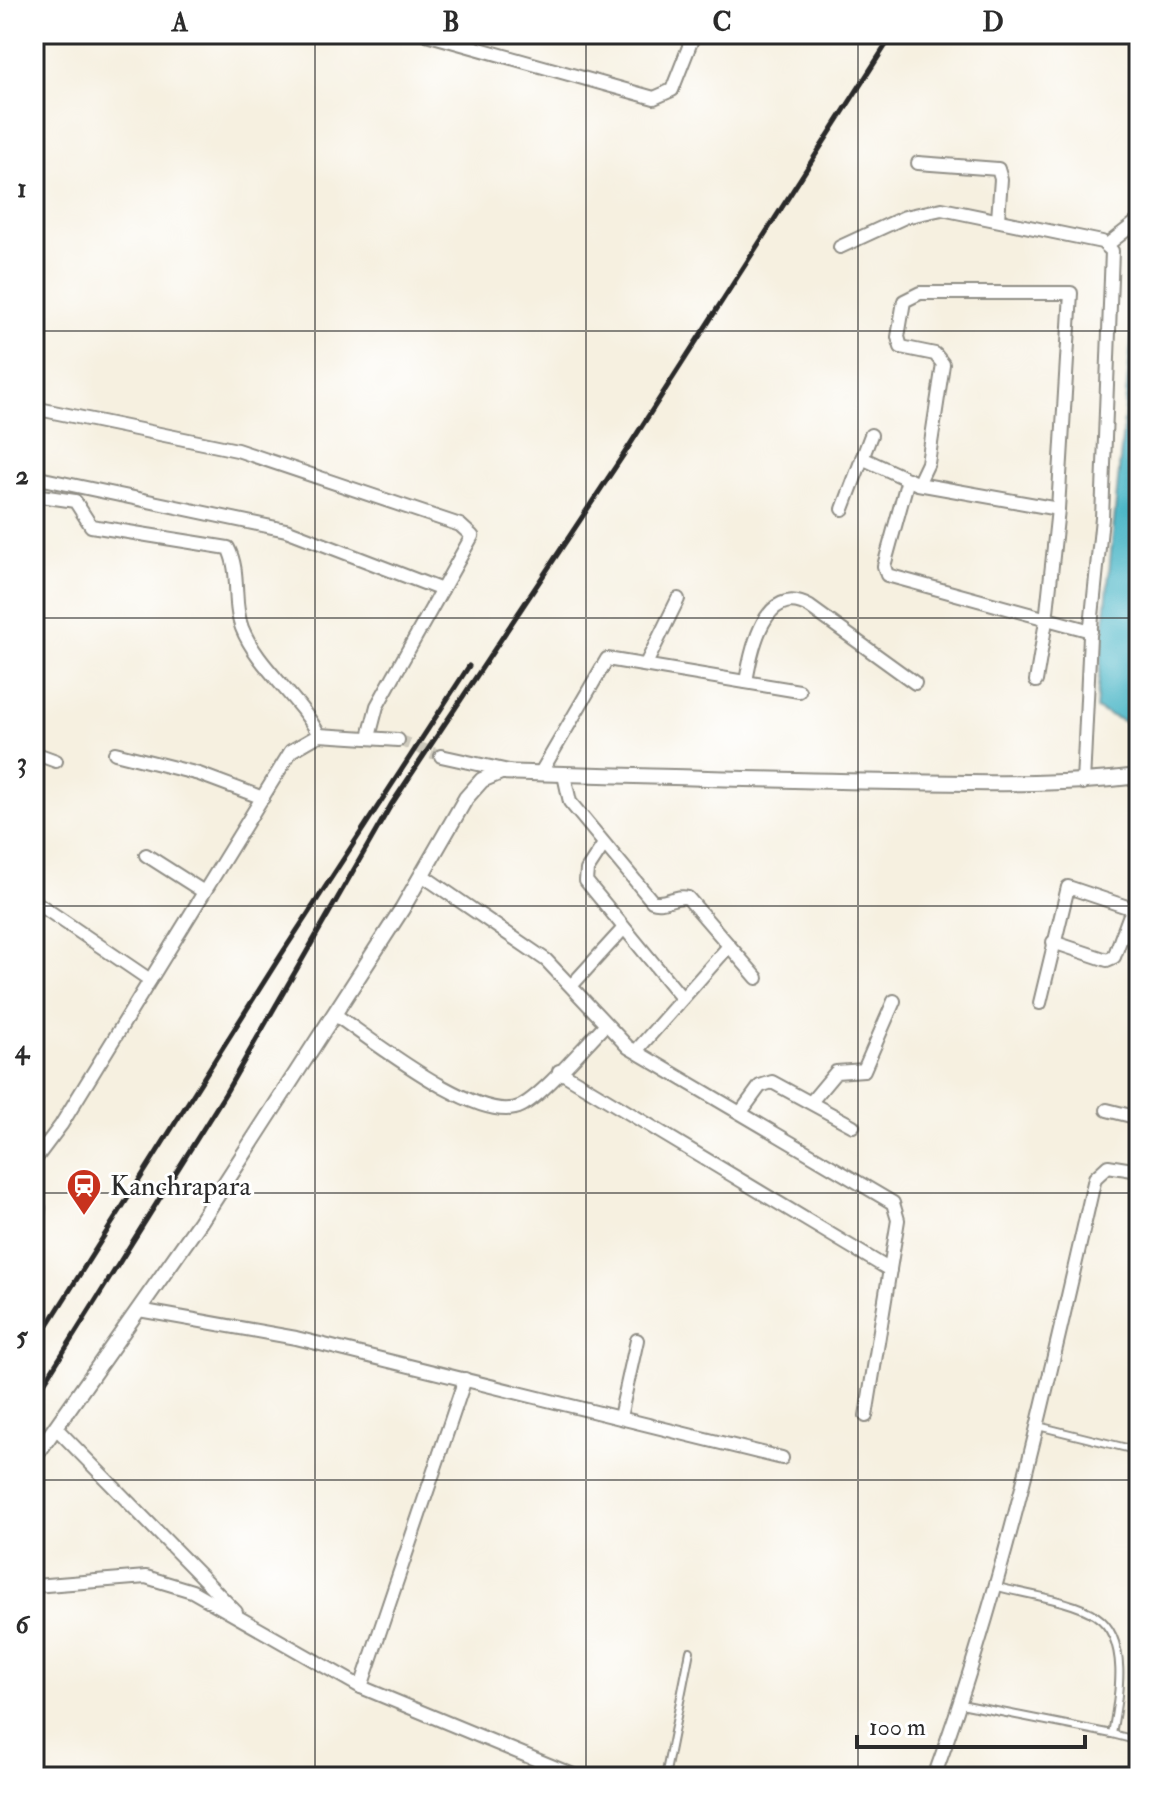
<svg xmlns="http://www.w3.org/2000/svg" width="1173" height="1811" viewBox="0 0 1173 1811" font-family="'IM FELL Double Pica',serif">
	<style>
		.water { fill: #49b5c6; stroke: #3a7078; stroke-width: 2 }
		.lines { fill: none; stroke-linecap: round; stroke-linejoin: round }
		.minor-tunnel { stroke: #cdc9bc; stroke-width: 12; stroke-dasharray: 12 6; stroke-linecap: butt }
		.service-casing { stroke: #908e86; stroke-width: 10 }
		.minor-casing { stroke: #908e86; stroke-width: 16 }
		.tertiary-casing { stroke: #908e86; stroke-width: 18 }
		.service { stroke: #fff; stroke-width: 6 }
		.minor { stroke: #fff; stroke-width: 12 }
		.tertiary { stroke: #fff; stroke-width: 14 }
		.rail { stroke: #2b2b2b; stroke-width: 5 }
		.grid { fill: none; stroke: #2b2b2b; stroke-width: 2; stroke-opacity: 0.55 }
		.labels { text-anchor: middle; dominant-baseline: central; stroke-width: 6; stroke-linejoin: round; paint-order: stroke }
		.poi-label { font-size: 28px; fill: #2b2b2b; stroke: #fff; text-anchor: start }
		.neatline { fill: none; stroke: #2b2b2b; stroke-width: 3 }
		.grid-label { font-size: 26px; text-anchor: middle; font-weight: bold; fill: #2b2b2b }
	</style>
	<rect width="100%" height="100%" fill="#fff"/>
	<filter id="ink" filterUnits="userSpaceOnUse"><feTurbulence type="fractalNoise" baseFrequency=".0125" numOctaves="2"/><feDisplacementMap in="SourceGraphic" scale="16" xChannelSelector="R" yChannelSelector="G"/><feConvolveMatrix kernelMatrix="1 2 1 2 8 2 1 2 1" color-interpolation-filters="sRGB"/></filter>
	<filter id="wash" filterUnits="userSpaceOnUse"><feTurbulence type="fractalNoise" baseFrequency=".006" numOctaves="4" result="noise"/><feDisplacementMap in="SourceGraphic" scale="32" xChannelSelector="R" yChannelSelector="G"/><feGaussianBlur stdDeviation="1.8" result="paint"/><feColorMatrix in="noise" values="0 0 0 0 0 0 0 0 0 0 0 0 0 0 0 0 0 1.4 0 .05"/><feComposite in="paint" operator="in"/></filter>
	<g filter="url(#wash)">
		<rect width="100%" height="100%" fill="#f6f0e0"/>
		<polygon class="water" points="1139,262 1139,726 1134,726 1096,709"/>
	</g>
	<g filter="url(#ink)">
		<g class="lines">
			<polyline class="minor-tunnel" points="398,740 441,756"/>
			<defs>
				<g id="service">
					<polyline points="1038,1426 1139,1451"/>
					<path d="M961,1704L1112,1734C1118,1701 1131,1639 1096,1616C1073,1600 1022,1594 994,1586"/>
					<polyline points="1112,1734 1139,1741"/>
					<polyline points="1135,1740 1139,1721"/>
					<polyline points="665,1777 690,1651"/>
				</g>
				<g id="minor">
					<polyline points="426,34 654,98 672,90 694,34"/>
					<polyline points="918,163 998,169 1001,179 998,219"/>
					<polyline points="1107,245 1139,220"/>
					<polyline points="840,247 905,217 942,209 1102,242 1112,251 1102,518 1090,636 1083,783"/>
					<polyline points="34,408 237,450 460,525 472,536 377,706 369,737"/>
					<polyline points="862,458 918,484 1058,509"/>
					<polyline points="34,477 286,530 442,590"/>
					<polyline points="908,479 884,566 887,575 1091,631"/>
					<polyline points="918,484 928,463 943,364 935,354 901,347 898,337 904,301 920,293 1071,293 1058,509 1046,621 1036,681"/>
					<path d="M34,495L75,501L91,526L228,548C241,572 232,603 242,628C257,666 298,696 319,735"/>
					<polyline points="843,509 871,435"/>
					<polyline points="646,664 678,599"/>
					<path d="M746,682C751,651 765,581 810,607L915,683"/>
					<polyline points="34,753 56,761"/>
					<polyline points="115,753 199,774 263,798"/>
					<polyline points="441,756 509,771"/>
					<polyline points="540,774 607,659 799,691"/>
					<path d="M564,775L570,802L652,901C665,906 675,894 688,898L757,978"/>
					<polyline points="604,844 587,870 586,881 681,997"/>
					<polyline points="146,855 204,892"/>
					<polyline points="422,875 546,960 628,1047 893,1203 898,1220 866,1416"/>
					<polyline points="34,901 150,980"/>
					<polyline points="1053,942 1107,960 1114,957 1129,917 1139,909"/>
					<polyline points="572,985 624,928"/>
					<polyline points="1040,1003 1068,887 1136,910"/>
					<path d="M334,1014C370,1038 480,1127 521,1106C544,1094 585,1045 605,1025"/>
					<polyline points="636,1051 729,946"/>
					<polyline points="559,1071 890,1270"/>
					<polyline points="811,1102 836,1072 864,1070 894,1001"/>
					<polyline points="1107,1110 1139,1118"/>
					<polyline points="741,1112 760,1086 772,1082 853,1126"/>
					<polyline points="34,1161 61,1125 291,751 319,735 398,740"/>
					<polyline points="34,1205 39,1208 34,1244"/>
					<polyline points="139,1310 296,1338 782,1458"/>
					<polyline points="620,1417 637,1340"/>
					<polyline points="57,1429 236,1612"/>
					<polyline points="34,1586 146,1577 192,1591 361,1687 578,1777"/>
					<polyline points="361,1687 465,1379"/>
					<path d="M934,1777C1005,1583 1049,1379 1095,1178L1108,1166L1139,1171"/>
				</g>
				<path id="tertiary" d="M34,1458L200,1222L402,909L466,798L482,780L501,772C633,776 764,780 896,782C977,783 1058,786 1139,776"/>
			</defs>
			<use href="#service" class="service-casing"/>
			<use href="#minor" class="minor-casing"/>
			<use href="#tertiary" class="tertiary-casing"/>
			<use href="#service" class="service"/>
			<use href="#minor" class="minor"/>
			<use href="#tertiary" class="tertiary"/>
			<g class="rail">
				<polyline points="34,1347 281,955 469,666"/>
				<polyline points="34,1399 225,1094 391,805 624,454 893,34"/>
			</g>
		</g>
	</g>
	<path class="grid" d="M315,34V1777M586,34V1777M858,34V1777M34,331H1139M34,618H1139M34,906H1139M34,1193H1139M34,1480H1139"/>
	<defs>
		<symbol id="station-pin" viewBox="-11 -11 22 30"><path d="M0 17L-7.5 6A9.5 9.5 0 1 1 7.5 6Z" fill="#c8321e" stroke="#fff"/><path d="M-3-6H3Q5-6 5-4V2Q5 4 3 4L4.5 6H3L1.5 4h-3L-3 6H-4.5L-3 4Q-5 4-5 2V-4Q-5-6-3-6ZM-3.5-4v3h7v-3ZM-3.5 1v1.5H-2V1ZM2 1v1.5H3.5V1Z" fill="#fff"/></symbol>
	</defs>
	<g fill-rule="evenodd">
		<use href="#station-pin" x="64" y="1166" width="40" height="54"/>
	</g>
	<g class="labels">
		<g class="poi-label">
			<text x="110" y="1186">Kanchrapara</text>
		</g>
	</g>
	<rect width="1173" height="1811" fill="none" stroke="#fff" stroke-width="88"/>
	<path d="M857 1735v12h228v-12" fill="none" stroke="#2b2b2b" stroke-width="4"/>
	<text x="869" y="1735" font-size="24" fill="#2b2b2b" stroke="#ffffff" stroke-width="6" paint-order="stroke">100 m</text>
	<rect x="44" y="44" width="1085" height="1723" class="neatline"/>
	<g class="grid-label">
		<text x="180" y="31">A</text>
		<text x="451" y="31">B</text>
		<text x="722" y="31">C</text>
		<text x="993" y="31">D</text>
		<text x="22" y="197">1</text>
		<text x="22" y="484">2</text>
		<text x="22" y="771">3</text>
		<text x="22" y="1058">4</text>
		<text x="22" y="1345">5</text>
		<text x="22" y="1633">6</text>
	</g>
</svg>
